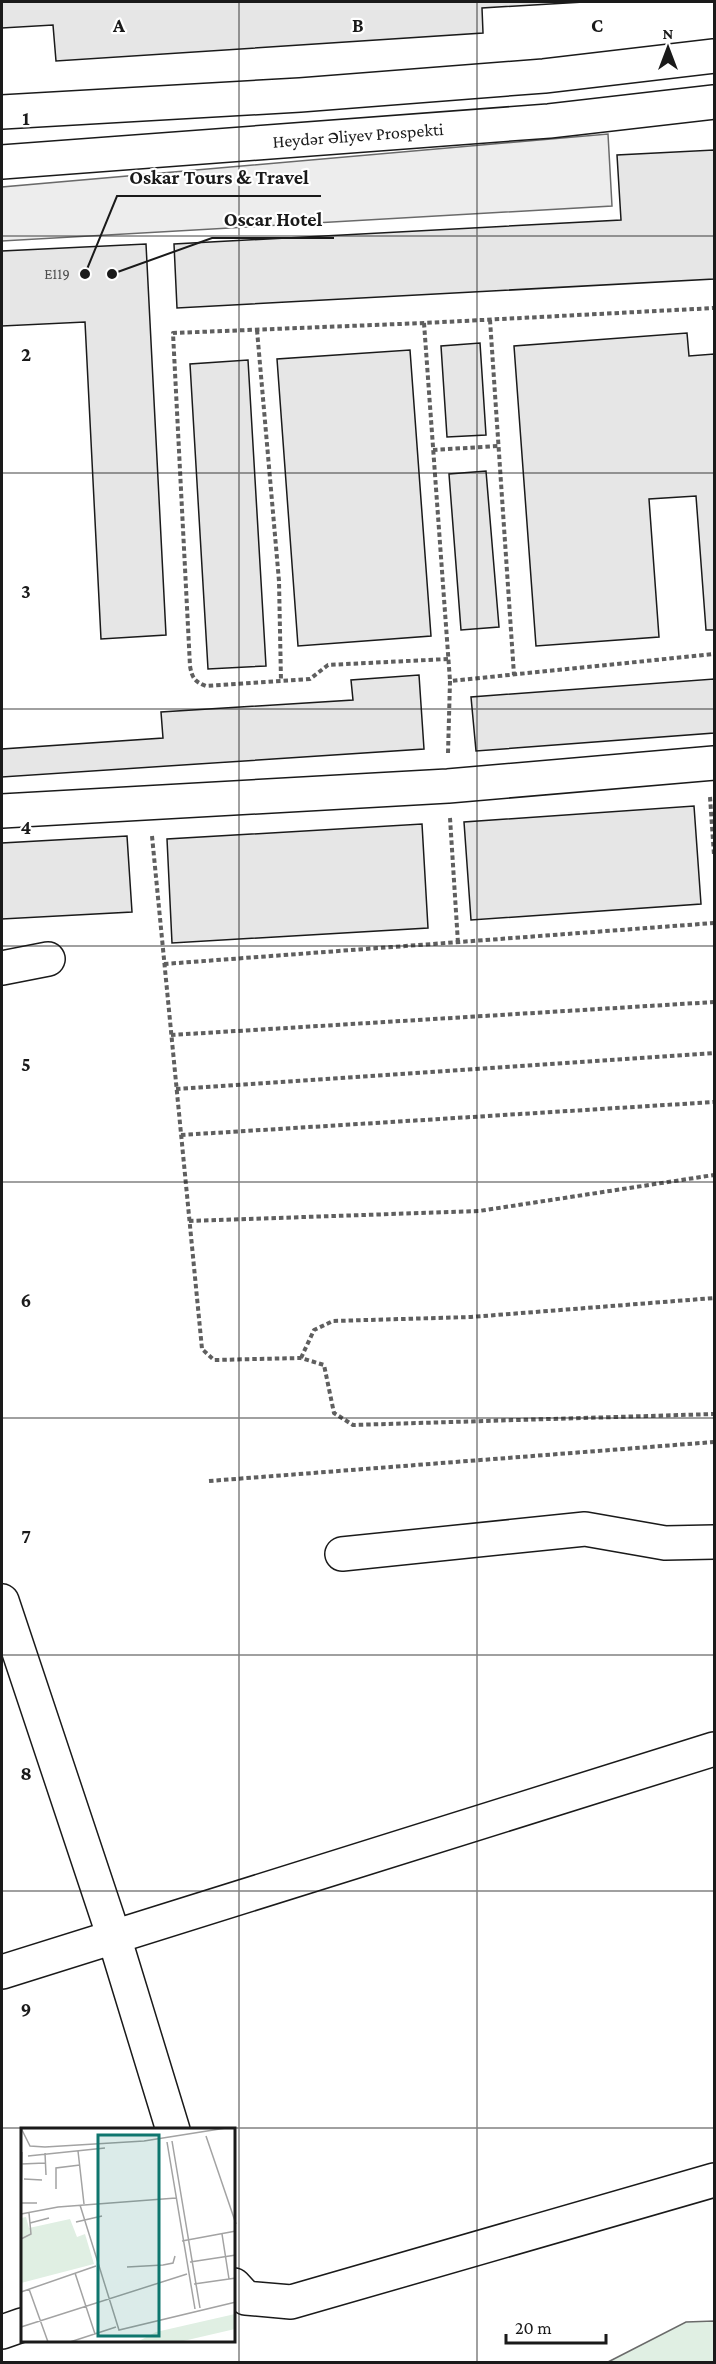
<svg xmlns="http://www.w3.org/2000/svg" width="716" height="2364" viewBox="0 0 716 2364" font-family="'Crimson Pro',serif">
	<style>
		.green { fill: #e0efe3; stroke: #6a6a6a; stroke-width: 1.5 }
		.parking { fill: #ededed; stroke: #6a6a6a; stroke-width: 1.5 }
		.building { fill: #e6e6e6; stroke: #1a1a1a; stroke-width: 1.5 }
		.lines { fill: none; stroke-linecap: round; stroke-linejoin: round }
		.minor-casing { stroke: #1a1a1a; stroke-width: 36 }
		.highway-casing { stroke: #1a1a1a; stroke-width: 36 }
		.path { stroke: #5f5f5f; stroke-width: 4; stroke-dasharray: 4.5 3; stroke-linecap: butt }
		.minor { stroke: #fff; stroke-width: 33 }
		.highway { stroke: #fff; stroke-width: 33 }
		.grid { fill: none; stroke: #1a1a1a; stroke-width: 1.5; stroke-opacity: 0.55 }
		.labels { text-anchor: middle; dominant-baseline: central; stroke-width: 4.5; stroke-linejoin: round; paint-order: stroke }
		.number-label { font-size: 15px; fill: #4d4d4d }
		.street-label { font-size: 18px; fill: #1a1a1a; stroke: #fff }
		.inset-road { fill: none; stroke: #a3a3a3; stroke-width: 1.5 }
		.view { fill: #0f766e; fill-opacity: 0.15; stroke: #0f766e; stroke-width: 3 }
		.inset-edge { fill: none; stroke: #1a1a1a; stroke-width: 3 }
		.grid-label { font-size: 20px; text-anchor: middle; font-weight: bold; fill: #1a1a1a; stroke: #fff; stroke-width: 4.5; stroke-linejoin: round; paint-order: stroke }
		.leader { fill: none; stroke: #1a1a1a; stroke-width: 2 }
		.callout-dot { fill: #1a1a1a; stroke: #fff; stroke-width: 2 }
		.callout-label { font-size: 20px; text-anchor: middle; font-weight: bold; fill: #1a1a1a; stroke: #fff; stroke-width: 4.5; stroke-linejoin: round; paint-order: stroke }
	</style>
	<rect width="100%" height="100%" fill="#fff"/>
	<polygon class="green" points="714,2321 714,2362 608,2362 686,2322"/>
	<polygon class="parking" points="608,134 612,206 2,241 2,187"/>
	<g class="building">
		<polygon points="2,2 584,2 482,8 483,33 56,61 53,25 2,28"/>
		<polygon points="714,150 714,279 177,308 174,244 621,220 617,155"/>
		<polygon points="146,244 166,635 101,639 85,322 2,326 2,251"/>
		<polygon points="687,333 689,356 714,354 714,630 706,630 696,496 649,499 659,637 536,646 514,346"/>
		<polygon points="480,343 486,435 447,437 441,346"/>
		<polygon points="410,350 431,636 298,646 277,359"/>
		<polygon points="248,360 266,666 208,669 190,364"/>
		<polygon points="486,471 499,627 461,630 449,474"/>
		<polygon points="419,675 424,749 2,777 2,749 163,738 161,712 353,700 351,680"/>
		<polygon points="714,679 714,733 476,751 471,697"/>
		<polygon points="694,806 701,904 471,920 464,822"/>
		<polygon points="422,824 428,928 172,943 167,839"/>
		<polygon points="127,836 132,912 2,919 2,843"/>
	</g>
	<g class="lines">
		<defs>
			<g id="minor">
				<polyline points="2,811 448,786 714,763"/>
				<polyline points="2,968 48,959"/>
				<polyline points="342,1554 585,1529 665,1543 714,1542"/>
				<polyline points="2,1601 114,1937 173,2130"/>
				<polyline points="2,1972 714,1749"/>
				<polyline points="234,2285 246,2298 291,2302 714,2180"/>
				<polyline points="2,2332 22,2325"/>
			</g>
			<g id="highway">
				<polyline points="2,112 300,95 544,76 714,56"/>
				<path id="s1" d="M2,162L549,121L714,102"/>
			</g>
		</defs>
		<use href="#minor" class="minor-casing"/>
		<use href="#highway" class="highway-casing"/>
		<g class="path">
			<polyline points="490,320 514,675"/>
			<polyline points="424,323 450,681"/>
			<polyline points="257,330 279,581 281,681"/>
			<polyline points="433,450 498,446"/>
			<path d="M448,659L328,665L310,679L206,686C195,682 192,678 190,666L173,333L424,323L714,308"/>
			<polyline points="448,753 450,681 714,654"/>
			<polyline points="710,797 714,855"/>
			<polyline points="450,818 458,943"/>
			<polyline points="152,836 202,1349 214,1360 301,1358 324,1365 334,1413 353,1425 714,1414"/>
			<polyline points="164,964 714,923"/>
			<polyline points="171,1035 714,1002"/>
			<polyline points="176,1089 714,1053"/>
			<polyline points="181,1135 714,1102"/>
			<polyline points="189,1221 479,1211 714,1175"/>
			<polyline points="301,1358 314,1330 333,1321 471,1317 714,1298"/>
			<polyline points="209,1481 714,1442"/>
		</g>
		<use href="#minor" class="minor"/>
		<use href="#highway" class="highway"/>
	</g>
	<path class="grid" d="M239,2V2362M477,2V2362M2,236H714M2,473H714M2,709H714M2,946H714M2,1182H714M2,1418H714M2,1655H714M2,1891H714M2,2128H714"/>
	<g class="labels">
		<g class="number-label">
			<text x="57" y="274">E119</text>
		</g>
		<g class="street-label">
			<text stroke="none"><textPath href="#s1" startOffset="357">Heydər Əliyev Prospekti</textPath></text>
		</g>
	</g>
	<g transform="translate(21 2128)">
		<rect width="214" height="214" fill="#fff"/>
		<path d="M5,89L8,100L49,91L56,109L64,106L73,136L0,155V90ZM214,186V201L158,214H116L135,204Z" fill="#e0efe3"/>
		<path class="inset-road" d="M0,0L9,18L24,19L123,13L205,0M185,8L215,96M151,13L179,180M146,14L174,181M57,23L63,76M1,24L0,75H16M24,25L25,47M7,28L84,20M0,36L24,35M3,51L21,52M35,61V40L59,37M59,77L98,202L215,174M0,86L37,79L155,70M55,94L81,88M9,95L28,90M201,106L208,151M0,111L10,106L8,85M161,113L215,103M169,134L215,127M106,139L142,137L152,135L154,128M54,145L74,206M173,156L215,150M8,161L27,214M0,164L75,138M0,199L166,146M49,214L95,199"/>
		<path class="view" d="M77,7H138V208H77Z"/>
		<rect width="214" height="214" class="inset-edge"/>
	</g>
	<g class="grid-label">
		<text x="119" y="32">A</text>
		<text x="358" y="32">B</text>
		<text x="597" y="32">C</text>
		<text x="26" y="125">1</text>
		<text x="26" y="361">2</text>
		<text x="26" y="598">3</text>
		<text x="26" y="834">4</text>
		<text x="26" y="1071">5</text>
		<text x="26" y="1307">6</text>
		<text x="26" y="1543">7</text>
		<text x="26" y="1780">8</text>
		<text x="26" y="2016">9</text>
	</g>
	<path class="leader" d="M85 274L117 196H321M112 274L212 238H334"/>
	<g class="callout-dot">
		<circle cx="85" cy="274" r="6"/>
		<circle cx="112" cy="274" r="6"/>
	</g>
	<g class="callout-label">
		<text x="219" y="184">Oskar Tours &amp; Travel</text>
		<text x="273" y="226">Oscar Hotel</text>
	</g>
	<rect width="716" height="2364" fill="none" stroke="#1a1a1a" stroke-width="6"/>
	<g transform="translate(668 48)" stroke="#ffffff" stroke-width="4.5" paint-order="stroke">
	<path d="M0-4.5L10 22L0 15L-10 22Z" fill="#1a1a1a"/>
	<text y="-9" font-size="16" font-weight="bold" text-anchor="middle" fill="#1a1a1a">N</text>
	</g>
	<path d="M506 2334v9h100v-9" fill="none" stroke="#1a1a1a" stroke-width="3"/>
	<text x="515" y="2334" font-size="18" fill="#1a1a1a" stroke="#ffffff" stroke-width="4.5" paint-order="stroke">20 m</text>
</svg>
